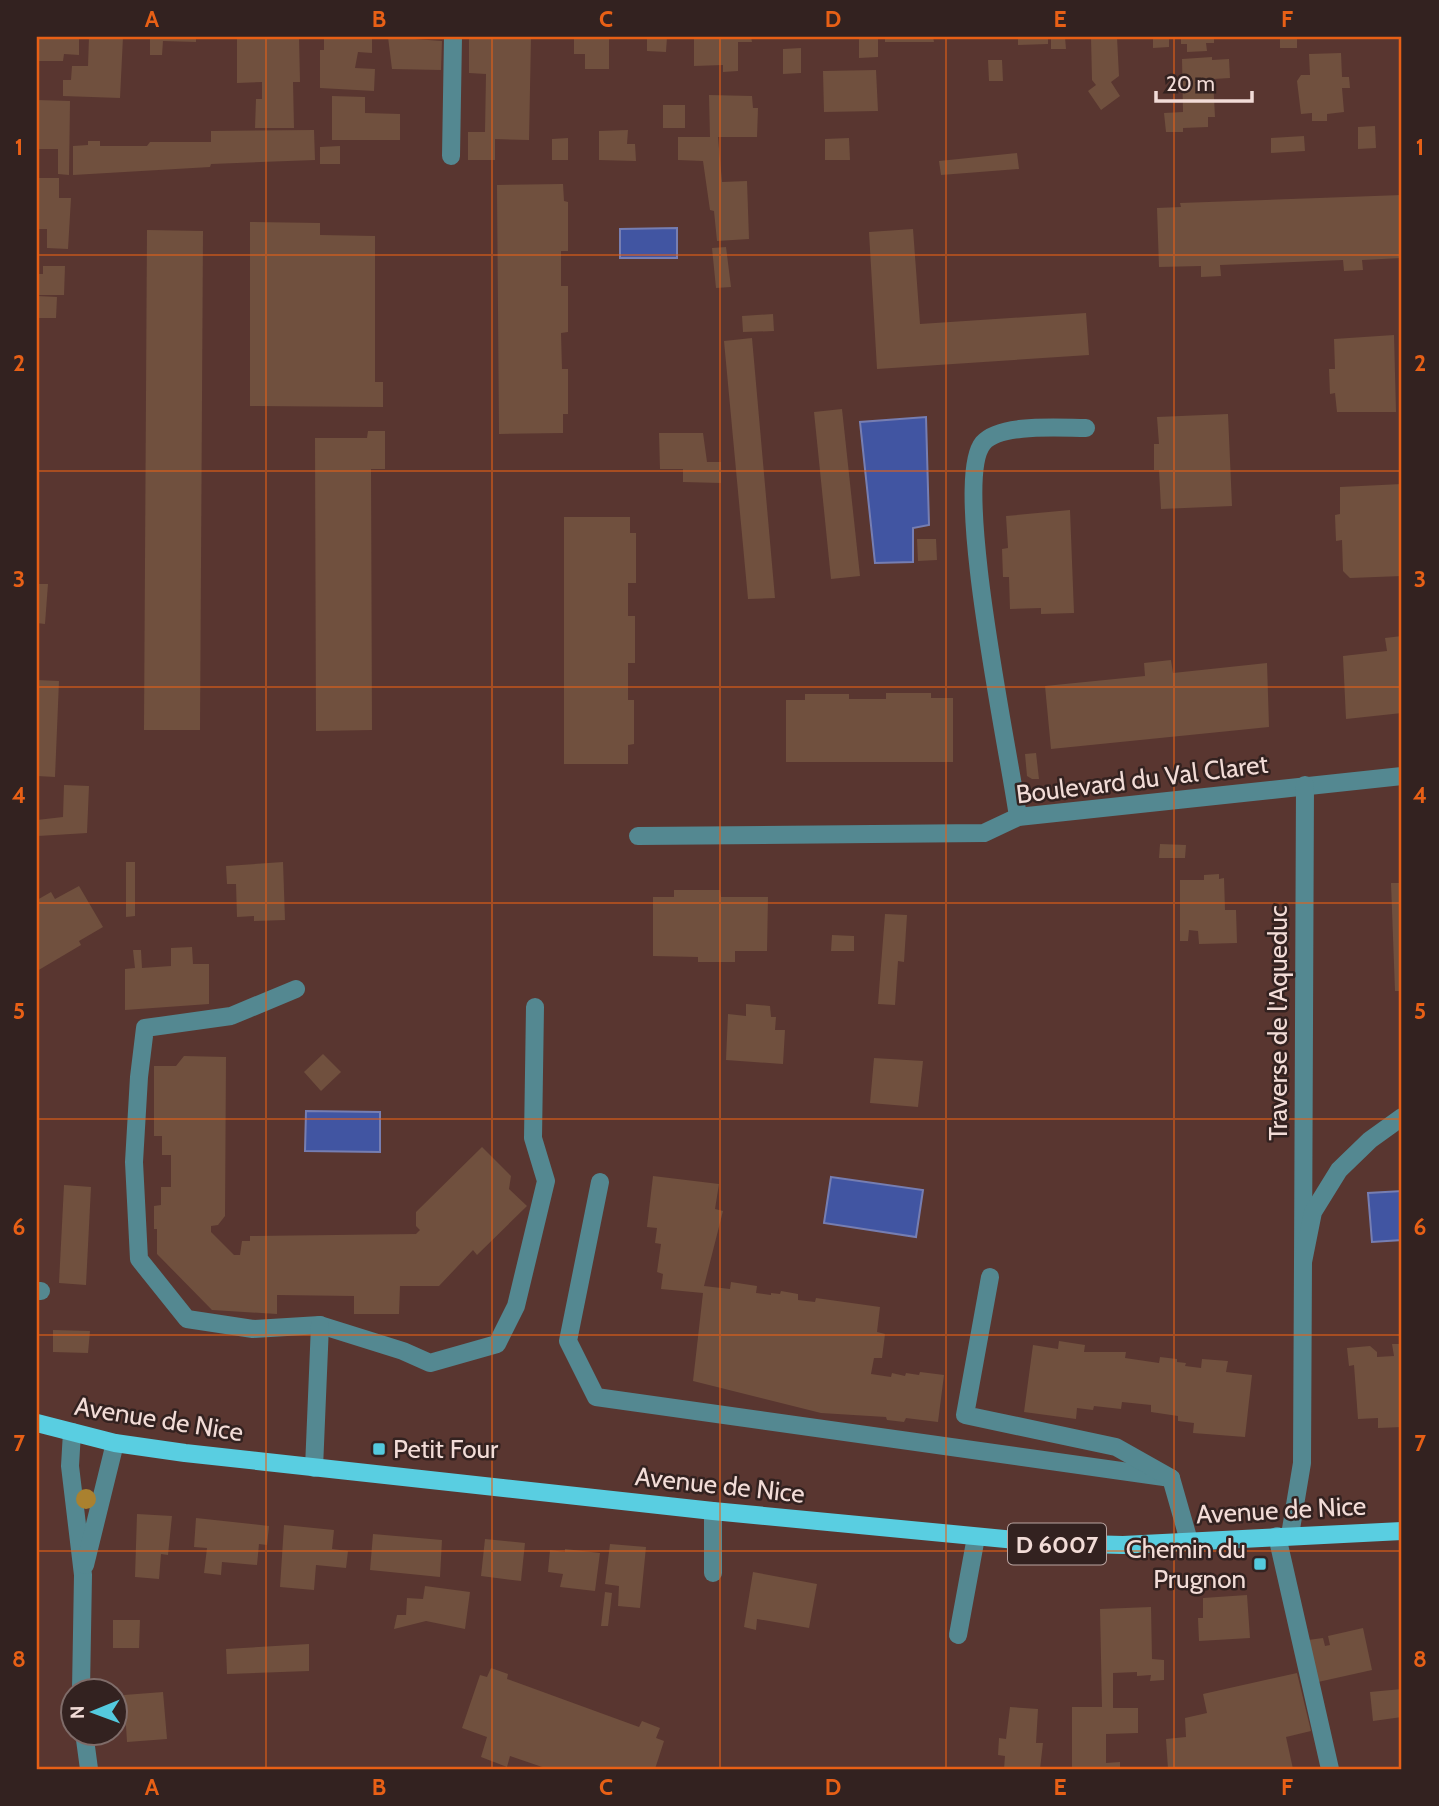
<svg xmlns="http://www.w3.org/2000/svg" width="1439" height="1806" viewBox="0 0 1439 1806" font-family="Cabin,sans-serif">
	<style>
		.water { fill: #4155a2; stroke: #767eb2; stroke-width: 2 }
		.building { fill: #70503e }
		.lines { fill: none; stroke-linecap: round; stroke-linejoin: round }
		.minor { stroke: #548891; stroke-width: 18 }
		.major { stroke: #59cee1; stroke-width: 18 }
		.tree { fill: #aa812f }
		.grid { fill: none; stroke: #e86016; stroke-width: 2; stroke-opacity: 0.55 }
		.poi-dot { fill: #54cade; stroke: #332220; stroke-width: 2.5 }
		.labels { text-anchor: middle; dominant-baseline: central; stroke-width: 5; stroke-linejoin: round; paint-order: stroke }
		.shield { fill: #332220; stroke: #b9a4a0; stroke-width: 2 }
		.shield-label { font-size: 24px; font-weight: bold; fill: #f2dcd7 }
		.street-label { font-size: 26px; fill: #f2dcd7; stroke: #332220 }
		.poi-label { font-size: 26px; fill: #f2dcd7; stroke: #332220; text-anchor: start }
		.neatline { fill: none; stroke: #e86016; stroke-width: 2.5 }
		.grid-label { font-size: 23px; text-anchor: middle; font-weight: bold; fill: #e86016 }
	</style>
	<rect width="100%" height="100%" fill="#593630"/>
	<g class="water">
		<polygon points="677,228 677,258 620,258 620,229"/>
		<polygon points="926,417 929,525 913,528 913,562 875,563 860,422"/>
		<polygon points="306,1111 380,1112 380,1152 305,1151"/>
		<polygon points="831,1177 923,1190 916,1237 824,1223"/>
		<polygon points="1402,1191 1402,1240 1372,1242 1368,1193"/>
	</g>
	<g class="building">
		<polygon points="39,37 79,37 79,55 64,54 63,61 39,61"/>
		<polygon points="89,37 123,37 120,98 63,96 63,80 71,80 72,66 88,66"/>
		<polygon points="150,37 196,37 196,42 163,41 162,55 150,55"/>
		<polygon points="237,37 299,37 300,82 293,82 294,128 255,128 256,99 262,99 262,82 237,83"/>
		<polygon points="324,37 372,37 372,53 358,52 355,68 375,69 374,91 320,88 320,50 324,50"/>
		<polygon points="388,37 442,41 441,70 392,69"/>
		<polygon points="469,37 531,37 529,140 495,139 495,160 468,160 468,132 485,132 486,74 469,73"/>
		<polygon points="574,37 609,37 609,69 585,69 585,54 574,54"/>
		<polygon points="647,37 667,37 666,52 647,51"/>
		<polygon points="694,37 751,37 752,42 738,42 738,71 723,72 723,65 694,66"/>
		<polygon points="859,37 878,37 878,57 859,58"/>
		<polygon points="885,37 933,37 934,42 885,42"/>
		<polygon points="1018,37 1048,37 1048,44 1018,45"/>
		<polygon points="1051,37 1065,37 1066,49 1051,49"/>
		<polygon points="1091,37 1117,37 1119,76 1111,82 1120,96 1101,110 1088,91 1096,85 1092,80"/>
		<polygon points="1153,37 1169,37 1169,47 1153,48"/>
		<polygon points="1181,37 1214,37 1214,43 1206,43 1207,51 1187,52 1187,44 1181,44"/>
		<rect x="1280" y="37" width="17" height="11"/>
		<polygon points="801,48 801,73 783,74 783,49"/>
		<polygon points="1341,53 1342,77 1349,77 1350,88 1342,88 1344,112 1327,114 1327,121 1312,121 1312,113 1301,114 1297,81 1301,75 1310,75 1309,54"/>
		<polygon points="1212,57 1212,60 1229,59 1230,78 1213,79 1215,117 1208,117 1208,127 1183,128 1183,132 1166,132 1164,113 1183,112 1182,59"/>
		<polygon points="988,60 1002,60 1003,81 989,81"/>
		<polygon points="876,70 878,111 824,112 823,71"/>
		<polygon points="709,95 752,96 753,108 758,108 757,137 718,137 722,182 747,181 749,239 717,241 714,211 710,210 703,161 678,160 678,137 710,137"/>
		<polygon points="332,96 365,97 365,113 400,114 400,140 332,140"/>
		<polygon points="37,100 70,101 69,175 58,174 58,149 37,149"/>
		<rect x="663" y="105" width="22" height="23"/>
		<polygon points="1375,126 1376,148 1358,149 1358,127"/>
		<polygon points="314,130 315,160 211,164 210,167 73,175 73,146 88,145 88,141 100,141 100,146 147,146 150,142 211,142 211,131"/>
		<polygon points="628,130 627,144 635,144 636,161 599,160 599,131"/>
		<polygon points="1304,136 1305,151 1271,153 1271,138"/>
		<polygon points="568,138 568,160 552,160 552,139"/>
		<polygon points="849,138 850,160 825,160 825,139"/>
		<polygon points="340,146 340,164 320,164 320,147"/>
		<polygon points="1017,153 1019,169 941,175 939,161"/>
		<polygon points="37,178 59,178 59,198 71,198 68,249 47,248 47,229 37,229"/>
		<polygon points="563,184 564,201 568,202 568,251 561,251 561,286 568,286 568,332 561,333 562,369 568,369 568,414 563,414 563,433 499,434 497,185"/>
		<polygon points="1402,195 1402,258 1362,260 1363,270 1344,271 1343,260 1220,265 1221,276 1201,277 1201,266 1159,267 1157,208 1181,207 1180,203"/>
		<polygon points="250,222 320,223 320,235 375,236 375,382 383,382 383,407 250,406"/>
		<polygon points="913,229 920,324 1086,313 1089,355 877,369 869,232"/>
		<polygon points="147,230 203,231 200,730 144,730"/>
		<polygon points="726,247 731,287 716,288 712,248"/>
		<polygon points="43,266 65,266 64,295 37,295 37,274 43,274"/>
		<polygon points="37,296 57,297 56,318 37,318"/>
		<polygon points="773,314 774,331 743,332 742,316"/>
		<polygon points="1394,335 1396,412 1337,412 1335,393 1330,394 1329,369 1335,369 1334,339"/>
		<polygon points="752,338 775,598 748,599 724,341"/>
		<polygon points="842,409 860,576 831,579 814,412"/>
		<polygon points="1228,414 1232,506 1161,509 1159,470 1154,470 1154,444 1159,444 1157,417"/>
		<polygon points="368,431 385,431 385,469 371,469 372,730 316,731 315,438 367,438"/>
		<polygon points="659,433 703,433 707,462 721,462 721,483 683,482 683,469 660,469"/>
		<polygon points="1402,484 1402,576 1350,578 1343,571 1342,540 1336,541 1335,515 1340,514 1340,487"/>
		<polygon points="1070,510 1074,613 1041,614 1041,608 1010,609 1009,577 1003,577 1002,549 1008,548 1006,516"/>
		<polygon points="564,517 630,517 630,533 636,533 636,583 628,583 628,616 635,616 635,663 628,663 628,700 634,700 634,744 628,745 628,764 564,764"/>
		<polygon points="917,539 936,539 937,560 918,561"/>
		<polygon points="37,584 48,584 45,624 37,623"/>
		<polygon points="1402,636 1402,713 1346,719 1343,656 1387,651 1385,638"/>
		<polygon points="1171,660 1173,673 1267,663 1269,727 1051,749 1045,686 1145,676 1144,663"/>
		<polygon points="37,680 59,681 55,777 37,776"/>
		<polygon points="886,693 931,693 931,698 953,698 953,762 786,762 786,700 805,700 805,694 849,694 849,699 886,699"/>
		<polygon points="1036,753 1039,779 1032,779 1027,776 1025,754"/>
		<polygon points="64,785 89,786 87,833 38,836 37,820 63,817"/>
		<polygon points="1160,844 1186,845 1185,858 1159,858"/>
		<polygon points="126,862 135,862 135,916 126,917"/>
		<polygon points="283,862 285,920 254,921 254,916 237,917 236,884 227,884 226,866"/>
		<polygon points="1219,874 1219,879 1224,878 1225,910 1236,910 1237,943 1199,944 1198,931 1189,930 1188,941 1180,941 1180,880 1204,880 1204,875"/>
		<polygon points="1391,883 1402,883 1402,991 1395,991"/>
		<polygon points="79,886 103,927 79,941 81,945 37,971 37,900 51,892 55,899"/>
		<polygon points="674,890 720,890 721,897 768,897 767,951 735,951 735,962 698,962 698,957 653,956 653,897 674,897"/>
		<polygon points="885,914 907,915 904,962 898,961 895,1005 878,1004"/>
		<polygon points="832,935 854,936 854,951 831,951"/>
		<polygon points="192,947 193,964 209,964 209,1004 125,1010 125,969 135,968 133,950 141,950 142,968 171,966 171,948"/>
		<polygon points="746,1004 770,1006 771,1017 776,1017 775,1030 785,1030 783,1064 726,1060 728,1014 746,1016"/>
		<polygon points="323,1054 341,1072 321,1091 304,1072"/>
		<polygon points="184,1056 226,1057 225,1216 218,1225 211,1226 211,1232 234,1255 240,1255 242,1241 250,1241 250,1236 416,1234 420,1230 416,1226 416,1212 482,1147 511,1176 509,1189 527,1206 477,1255 473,1250 439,1286 400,1286 399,1314 354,1314 354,1296 277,1295 277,1314 212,1310 157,1254 157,1229 154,1229 154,1206 161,1205 161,1187 171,1187 171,1155 162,1155 162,1136 154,1136 154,1066 176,1066"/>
		<polygon points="874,1058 923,1061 918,1107 870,1103"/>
		<polygon points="653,1176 719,1184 715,1209 723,1211 704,1286 730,1289 731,1282 757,1286 756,1293 771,1295 771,1293 780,1294 781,1291 798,1294 798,1300 815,1302 816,1298 880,1307 877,1332 885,1334 882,1358 874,1358 871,1374 891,1377 892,1373 905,1376 906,1373 919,1375 920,1372 944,1375 938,1422 906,1418 904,1422 887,1420 886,1417 821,1413 693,1381 703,1293 661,1289 663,1274 657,1272 661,1244 655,1243 657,1228 647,1227"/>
		<polygon points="64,1185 91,1187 86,1285 59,1283"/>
		<polygon points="53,1330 90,1331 88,1353 53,1352"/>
		<polygon points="1059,1341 1085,1345 1084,1352 1126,1352 1125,1358 1159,1363 1160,1357 1177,1359 1177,1362 1186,1363 1185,1366 1201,1368 1202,1359 1228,1361 1226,1372 1252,1375 1245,1437 1193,1433 1194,1423 1178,1421 1178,1416 1151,1412 1151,1405 1122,1402 1121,1409 1094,1406 1093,1410 1077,1408 1076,1419 1024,1412 1033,1345 1058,1349"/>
		<polygon points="1392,1344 1402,1344 1402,1427 1378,1428 1378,1418 1358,1419 1354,1365 1349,1366 1347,1348 1370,1346 1377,1352 1377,1357 1394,1356"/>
		<polygon points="137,1514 172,1516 168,1555 161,1554 159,1579 135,1577"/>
		<polygon points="196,1518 269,1526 267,1545 259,1544 257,1565 222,1562 221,1575 204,1573 207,1548 194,1547"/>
		<polygon points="284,1525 334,1530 332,1549 348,1551 346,1568 316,1565 314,1590 280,1587"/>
		<polygon points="373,1534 442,1540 440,1577 370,1570"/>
		<polygon points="485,1539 525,1543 521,1581 481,1576"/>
		<polygon points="610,1544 646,1547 640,1608 618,1606 619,1586 605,1584"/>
		<polygon points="565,1549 600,1553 595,1591 560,1587 563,1574 548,1572 550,1550 565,1552"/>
		<polygon points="753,1572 817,1584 809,1628 757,1619 756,1630 744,1627"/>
		<polygon points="425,1586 470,1592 465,1629 426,1621 394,1629 397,1615 406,1615 407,1598 423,1599"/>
		<polygon points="605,1592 612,1593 608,1626 601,1626"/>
		<polygon points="1247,1595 1250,1638 1199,1641 1198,1618 1203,1618 1203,1598"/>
		<polygon points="1151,1607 1152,1659 1164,1660 1164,1680 1150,1681 1151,1675 1137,1676 1137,1672 1113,1673 1113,1708 1138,1708 1138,1733 1106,1734 1106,1763 1120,1762 1120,1769 1072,1767 1072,1707 1102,1707 1100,1609"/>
		<polygon points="113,1620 140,1620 139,1648 113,1648"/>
		<polygon points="1363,1628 1372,1670 1318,1682 1308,1640 1323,1638 1325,1646 1330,1645 1328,1636"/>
		<polygon points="309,1644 309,1671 227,1674 226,1649"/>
		<polygon points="491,1668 508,1674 507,1679 639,1727 642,1721 660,1728 656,1738 664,1741 655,1769 548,1769 510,1756 507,1767 481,1757 487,1737 462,1728 480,1675 487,1677"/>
		<polygon points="1297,1673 1311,1731 1286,1737 1293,1769 1168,1769 1166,1739 1186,1737 1185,1718 1207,1713 1203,1694"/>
		<polygon points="1402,1689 1402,1717 1373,1721 1370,1692"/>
		<polygon points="163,1692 167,1739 127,1742 124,1695"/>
		<polygon points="1010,1707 1038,1709 1036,1743 1043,1743 1040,1769 1004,1769 1005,1756 998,1755 999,1738 1006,1739"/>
	</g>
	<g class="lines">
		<g class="minor">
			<polyline points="451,156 453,37"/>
			<path d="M1018,817C1010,756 951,482 983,443C1000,423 1060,428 1086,428"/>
			<polyline points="638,836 984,833 1018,817 1402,776"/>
			<polyline points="296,989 231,1016 145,1028 139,1077 134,1162 139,1259 187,1319 253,1329 320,1325 403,1351 430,1363 497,1344 516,1306 546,1181 533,1138 535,1007"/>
			<polyline points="600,1182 568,1341 596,1397 1171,1478"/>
			<polyline points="1303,1262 1305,785"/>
			<polyline points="990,1277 965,1415 1116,1447 1171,1478 1189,1541"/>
			<polyline points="37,1291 41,1291"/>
			<polyline points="72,1432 70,1466 83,1575 81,1690"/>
			<polyline points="314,1468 320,1325"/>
			<polyline points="713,1511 713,1573"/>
			<polyline points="1290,1535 1302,1463 1303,1262 1313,1212 1339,1170 1370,1140 1402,1117"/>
			<polyline points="1277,1536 1330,1769"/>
			<polyline points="85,1565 115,1443"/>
			<polyline points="958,1635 976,1537"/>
			<polyline points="84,1732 89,1769"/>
		</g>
		<polyline class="major" points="37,1423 115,1443 185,1453 713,1511 1047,1543 1123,1545 1402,1531"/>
	</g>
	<circle class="tree" cx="86" cy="1499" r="10"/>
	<path class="grid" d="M266,37V1769M492,37V1769M720,37V1769M946,37V1769M1174,37V1769M37,255H1402M37,471H1402M37,687H1402M37,903H1402M37,1119H1402M37,1335H1402M37,1551H1402"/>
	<g class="poi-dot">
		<rect x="372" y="1442" width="14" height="14" rx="3.5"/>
		<rect x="1253" y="1557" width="14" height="14" rx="3.5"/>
	</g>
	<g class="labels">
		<rect class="shield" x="1008" y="1523.5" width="98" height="41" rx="5"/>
		<g class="shield-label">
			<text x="1057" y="1544">D 6007</text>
		</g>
		<g class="street-label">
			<text transform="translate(1142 779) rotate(-7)">Boulevard du Val Claret</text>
			<text transform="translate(1278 1023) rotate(-90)">Traverse de l'Aqueduc</text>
			<text transform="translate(159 1419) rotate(9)">Avenue de Nice</text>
			<text transform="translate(720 1485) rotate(6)">Avenue de Nice</text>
			<text transform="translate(1281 1510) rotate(-3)">Avenue de Nice</text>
		</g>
		<g class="poi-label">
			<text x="393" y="1449">Petit Four</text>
			<text x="1246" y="1549" text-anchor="end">Chemin du<tspan x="1246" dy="30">Prugnon</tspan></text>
		</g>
	</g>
	<rect width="1439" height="1806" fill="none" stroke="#332220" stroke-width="77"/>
	<g transform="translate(94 1712) rotate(269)"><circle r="33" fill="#332220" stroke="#7f6c69" stroke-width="2"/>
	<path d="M0-5L12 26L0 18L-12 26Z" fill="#54cade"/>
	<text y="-10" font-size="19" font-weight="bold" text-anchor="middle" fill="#f2dcd7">N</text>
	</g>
	<path d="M1156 91v10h96v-10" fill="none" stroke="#f2dcd7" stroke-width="3.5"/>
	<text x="1166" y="91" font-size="21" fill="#f2dcd7" stroke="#332220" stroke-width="5" paint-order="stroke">20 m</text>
	<rect x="38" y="38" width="1362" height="1730" class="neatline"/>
	<g class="grid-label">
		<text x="152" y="27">A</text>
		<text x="379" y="27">B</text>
		<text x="606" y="27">C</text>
		<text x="833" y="27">D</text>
		<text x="1060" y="27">E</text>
		<text x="1287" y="27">F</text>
		<text x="19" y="155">1</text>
		<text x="1420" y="155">1</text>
		<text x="19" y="371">2</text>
		<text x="1420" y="371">2</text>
		<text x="19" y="587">3</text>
		<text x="1420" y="587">3</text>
		<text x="19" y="803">4</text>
		<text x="1420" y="803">4</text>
		<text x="19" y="1019">5</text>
		<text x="1420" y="1019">5</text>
		<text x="19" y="1235">6</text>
		<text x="1420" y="1235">6</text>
		<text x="19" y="1451">7</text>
		<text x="1420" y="1451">7</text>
		<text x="19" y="1667">8</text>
		<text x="1420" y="1667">8</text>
		<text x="152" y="1795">A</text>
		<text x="379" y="1795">B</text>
		<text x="606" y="1795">C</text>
		<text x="833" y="1795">D</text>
		<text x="1060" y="1795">E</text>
		<text x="1287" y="1795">F</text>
	</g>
</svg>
